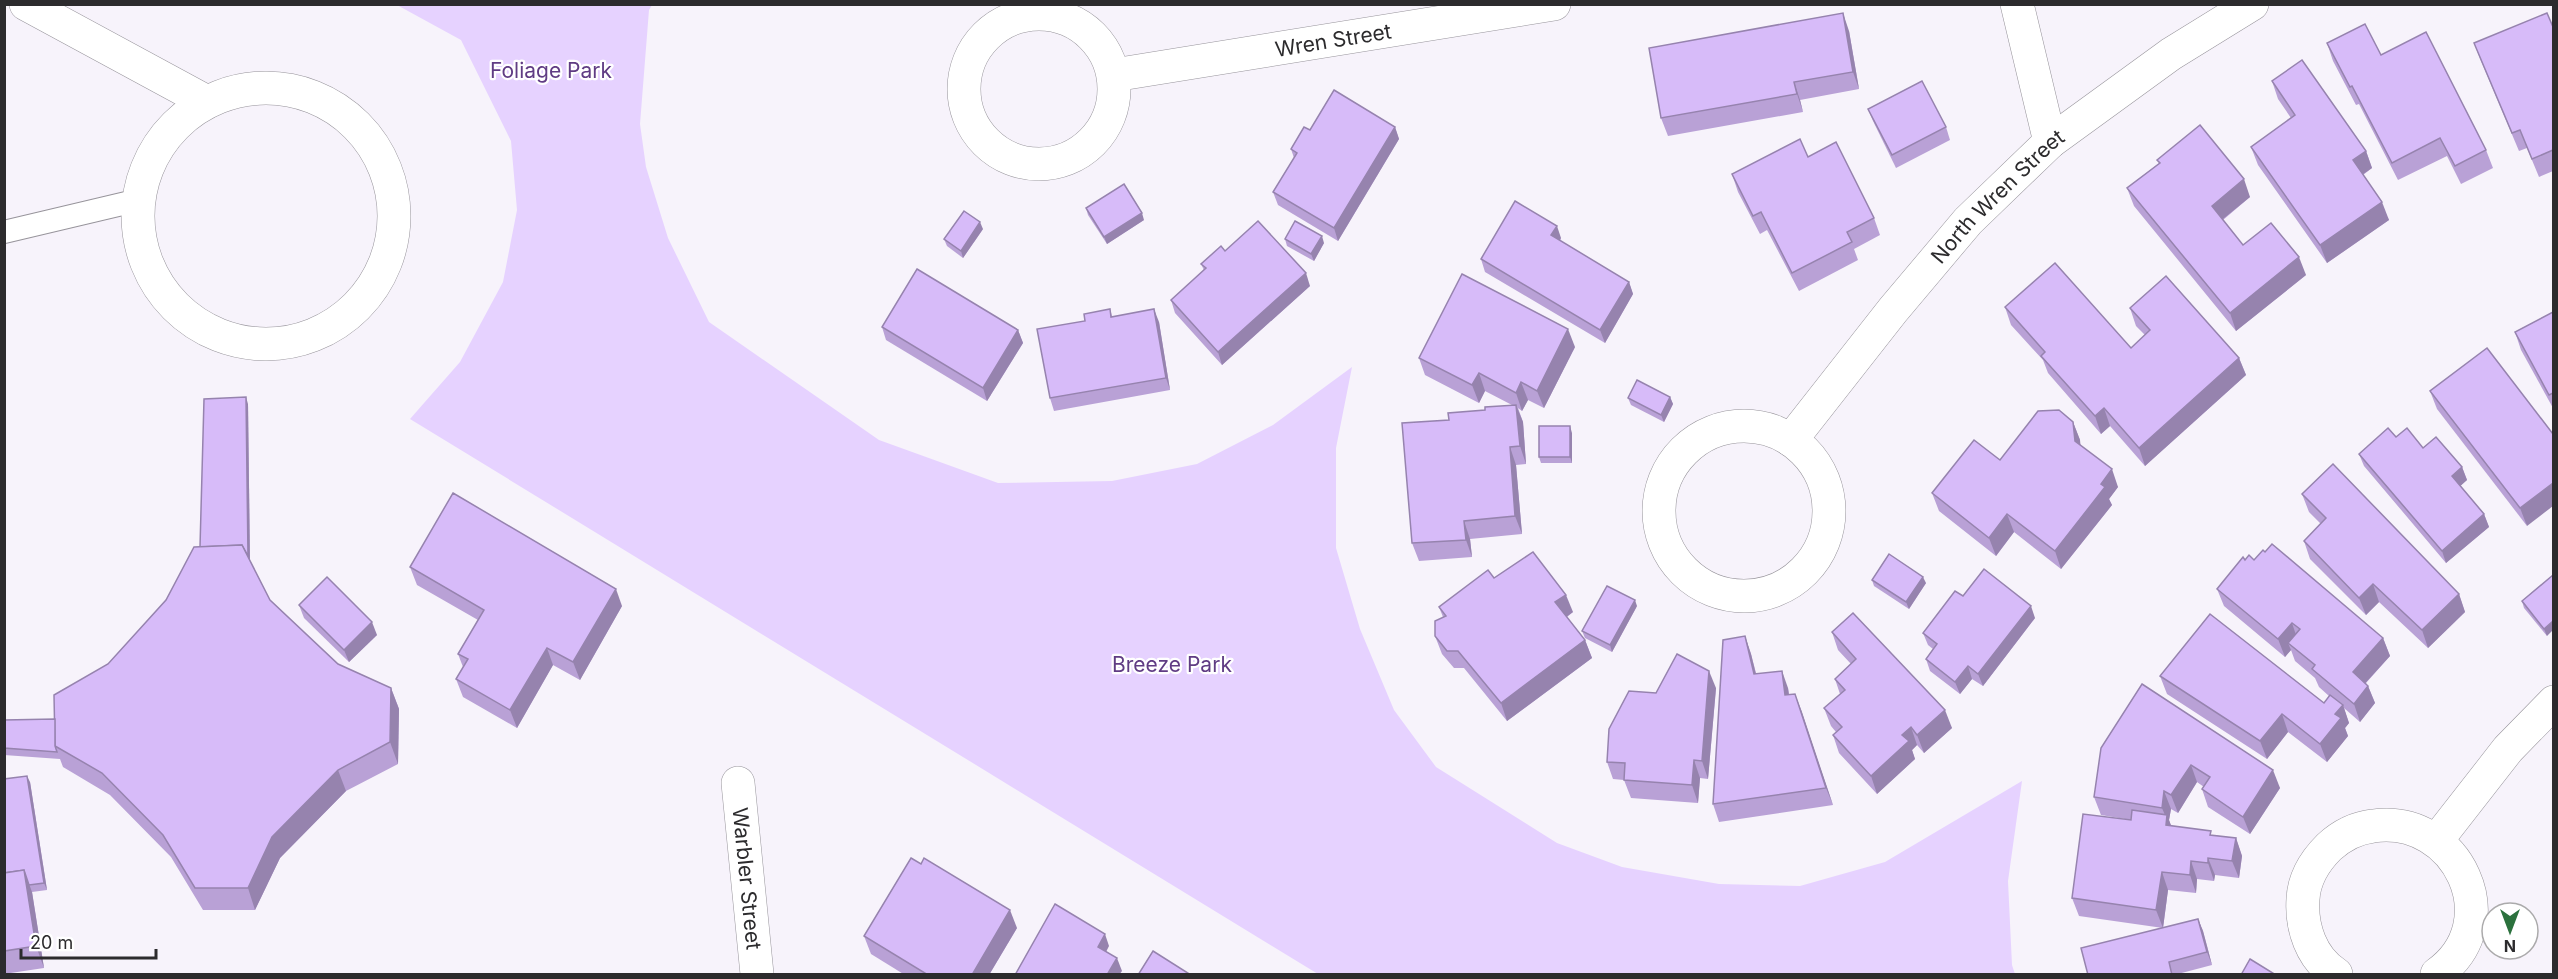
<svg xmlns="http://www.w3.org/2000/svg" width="2558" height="979" viewBox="0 0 2558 979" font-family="Inter,sans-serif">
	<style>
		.park { fill: #e6d2ff }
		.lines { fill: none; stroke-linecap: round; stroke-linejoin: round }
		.service-casing { stroke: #97949b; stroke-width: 24 }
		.minor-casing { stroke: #97949b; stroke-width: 34 }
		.service { stroke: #fff; stroke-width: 22 }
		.minor { stroke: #fff; stroke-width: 33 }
		.wall { fill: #b9a1d6 }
		.shaded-wall { fill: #9683ae }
		.building { fill: #d7bbf9; stroke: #9683ae; stroke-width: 1.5 }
		.labels { text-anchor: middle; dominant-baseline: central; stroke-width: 4.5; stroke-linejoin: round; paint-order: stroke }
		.street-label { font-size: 21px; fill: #2c2b2d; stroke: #fff }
		.park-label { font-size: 21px; fill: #603c84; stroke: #fff }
	</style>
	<rect width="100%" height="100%" fill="#f7f3fb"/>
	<polygon class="park" points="397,5 652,5 649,10 640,124 646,167 668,238 709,322 879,440 998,483 1112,481 1197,464 1273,425 1352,367 1336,448 1336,548 1360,629 1394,710 1436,767 1557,843 1622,867 1719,884 1800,886 1885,862 2022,781 2008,881 2012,965 2015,974 1318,974 410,419 460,362 503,282 517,210 511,141 461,40"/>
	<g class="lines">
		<defs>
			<polyline id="service" points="4,232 139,200"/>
			<g id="minor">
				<polyline points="26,4 207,102"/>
				<polyline points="2017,4 2050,142"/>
				<circle cx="1039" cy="89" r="75"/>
				<path id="s1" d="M1114,75L1554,4"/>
				<circle cx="266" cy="216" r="128"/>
				<circle cx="1744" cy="511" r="85"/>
				<path id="s2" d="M1791,440L1893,310L1968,221L2050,142L2171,54L2252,4"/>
				<path id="s3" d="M738,783L757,974"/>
				<polyline points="2437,840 2508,749 2554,702"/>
				<path d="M2336,974C2311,958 2301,927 2303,899C2304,879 2315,861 2329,847C2341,836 2356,828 2373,826C2458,814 2509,923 2437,974"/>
			</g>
		</defs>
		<use href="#service" class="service-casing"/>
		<use href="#minor" class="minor-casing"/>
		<use href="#service" class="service"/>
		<use href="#minor" class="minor"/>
	</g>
	<g class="wall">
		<polygon points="2553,27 2553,171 2539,177 2527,148 2519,151 2481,61 2474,43"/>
		<polygon points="1849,31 1859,89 1800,100 1803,112 1668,136 1661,118"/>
		<polygon points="2327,43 2381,55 2486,150 2493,168 2461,184 2447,156 2398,180 2359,104 2356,105 2333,61"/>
		<polygon points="2272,81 2366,151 2372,168 2363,175 2389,220 2327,263 2258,165 2251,147 2291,118 2278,99"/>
		<polygon points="1868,109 1946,127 1950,140 1896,168 1873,121"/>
		<polygon points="1395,127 1399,139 1338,241 1278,205 1273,192 1294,158 1291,149 1310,130"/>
		<polygon points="1808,157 1874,218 1880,235 1854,249 1858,260 1799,291 1767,230 1760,234 1738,192 1732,174"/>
		<polygon points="2157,160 2250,197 2223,220 2243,245 2306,275 2236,331 2134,206 2127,188 2159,163"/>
		<polygon points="1086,208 1144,220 1107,244 1088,215"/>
		<polygon points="983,229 963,258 947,246 944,239"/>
		<polygon points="1561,238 1560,241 1629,282 1633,294 1605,343 1485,272 1481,259"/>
		<polygon points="1285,239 1324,243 1314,261 1287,246"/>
		<polygon points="1225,251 1310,286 1222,365 1175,313 1171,300 1204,270 1201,264"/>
		<polygon points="2005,307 2131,348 2145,335 2136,326 2130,308 2239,358 2246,375 2145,466 2110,426 2101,434 2048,373 2043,360 2011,325"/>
		<polygon points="1110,309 1112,316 1159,322 1170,390 1054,411 1050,398 1085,321"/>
		<polygon points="2553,312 2553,408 2521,350 2515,332"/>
		<polygon points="882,327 1018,330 1023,343 987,401 886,340"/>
		<polygon points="1575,347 1544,408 1528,400 1522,411 1518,408 1523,422 1526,464 1516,465 1522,534 1470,539 1472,557 1419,561 1412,543 1449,420 1485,410 1512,405 1485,391 1479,403 1425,375 1419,358"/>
		<polygon points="2487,348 2527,526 2437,409 2430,391"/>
		<polygon points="1670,397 1673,404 1664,422 1631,405 1628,398"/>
		<polygon points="248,404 250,561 270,600 338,664 391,688 399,709 398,764 346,791 280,858 255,910 203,910 171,857 110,795 63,767 60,759 4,755 4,720 55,719 108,664 166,600 200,547"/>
		<polygon points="2073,422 2080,440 2080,445 2118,487 2109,499 2112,505 2061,569 2014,532 1996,556 1939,511 1932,493 2000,460"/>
		<polygon points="1572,433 1572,463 1541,463 1539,457"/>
		<polygon points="2396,437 2423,448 2462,467 2467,480 2460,486 2484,514 2489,527 2446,563 2364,466 2359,454"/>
		<polygon points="2302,494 2459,594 2465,612 2428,648 2379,602 2366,615 2310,559 2304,541 2321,524 2309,512"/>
		<polygon points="2245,560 2254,560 2383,638 2390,656 2366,683 2368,686 2375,703 2360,722 2344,708 2349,723 2345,728 2348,736 2327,762 2288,732 2267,759 2167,694 2160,676 2324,703 2329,696 2319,687 2315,678 2295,661 2291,650 2285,657 2224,606 2217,589"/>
		<polygon points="410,567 622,606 580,680 553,665 517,728 463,697 456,679 463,667 458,654 478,620 417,585"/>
		<polygon points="2553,575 2547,636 2524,608 2522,601"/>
		<polygon points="1494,578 1573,612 1567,617 1585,640 1592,658 1507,721 1464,668 1454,668 1442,654 1435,636 1443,617 1439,607"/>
		<polygon points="1872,580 1926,583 1909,609 1874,586"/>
		<polygon points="1963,596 2035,618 1983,686 1972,679 1960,694 1930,671 1926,659 1933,649 1928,645 1923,633"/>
		<polygon points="299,605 377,635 349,662 304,618"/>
		<polygon points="1637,606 1612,652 1585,638 1582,631"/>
		<polygon points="1832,632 1952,728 1924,753 1917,745 1912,750 1915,759 1877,794 1839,753 1833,735 1836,732 1831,726 1824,708 1840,694 1835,679 1851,664 1838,650"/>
		<polygon points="1745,636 1751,654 1756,673 1788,688 1789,694 1795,694 1833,805 1719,822 1713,804"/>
		<polygon points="2142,684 2280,788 2250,834 2208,807 2202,789 2204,787 2197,782 2178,813 2171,809 2169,820 2171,826 2212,835 2236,838 2242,856 2239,878 2215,875 2214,881 2197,879 2196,893 2168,890 2163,928 2079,916 2072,898 2131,820 2101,815 2094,797"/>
		<polygon points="1716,688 1708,779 1700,778 1698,803 1631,798 1624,780 1613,779 1607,762 1656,693"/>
		<polygon points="4,779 30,782 47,890 32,892 44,968 4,974"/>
		<polygon points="2198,919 2203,931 2212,965 2174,975 2088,975"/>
		<polygon points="1017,928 989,975 905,975 871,954 864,936"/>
	</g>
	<g class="shaded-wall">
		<polygon points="1843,13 1849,31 1859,89 1853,72"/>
		<polygon points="1794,82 1800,100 1803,112 1797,94"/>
		<polygon points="1395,127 1399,139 1338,241 1334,228"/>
		<polygon points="2366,151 2372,168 2359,177 2353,160"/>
		<polygon points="2244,179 2250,197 2218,223 2212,206"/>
		<polygon points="2382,202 2389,220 2327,263 2320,245"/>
		<polygon points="1142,213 1144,220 1107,244 1104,237"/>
		<polygon points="980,222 983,229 963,258 961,251"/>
		<polygon points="1557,226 1561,238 1555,248 1551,235"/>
		<polygon points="1322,236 1324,243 1314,261 1311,254"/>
		<polygon points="2299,257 2306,275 2236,331 2230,313"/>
		<polygon points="1306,273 1310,286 1222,365 1218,352"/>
		<polygon points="1629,282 1633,294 1605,343 1600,330"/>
		<polygon points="1154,309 1159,322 1170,390 1166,378"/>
		<polygon points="1568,329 1575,347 1544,408 1537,391"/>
		<polygon points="1018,330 1023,343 987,401 983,388"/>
		<polygon points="2239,358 2246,375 2145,466 2139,448"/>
		<polygon points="1479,373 1485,391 1479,403 1472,385"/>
		<polygon points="1521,382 1528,400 1522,411 1516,393"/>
		<polygon points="246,397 248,404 250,567 248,560"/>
		<polygon points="1670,397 1673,404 1664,422 1661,415"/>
		<polygon points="1516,405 1523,422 1526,464 1520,446"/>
		<polygon points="2104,408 2110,426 2101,434 2095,416"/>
		<polygon points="2073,422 2080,440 2082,459 2075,441"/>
		<polygon points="1570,426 1572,433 1572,463 1570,457"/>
		<polygon points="1510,447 1516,465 1522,534 1515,516"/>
		<polygon points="2462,467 2467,480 2457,489 2452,476"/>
		<polygon points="2112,469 2118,487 2109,499 2112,505 2061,569 2055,551 2101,484"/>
		<polygon points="2553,483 2553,506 2527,526 2520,508"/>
		<polygon points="2007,514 2014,532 1996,556 1989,538"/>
		<polygon points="2484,514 2489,527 2446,563 2442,551"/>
		<polygon points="1464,521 1470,539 1472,557 1466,540"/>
		<polygon points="1923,577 1926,583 1909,609 1906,602"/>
		<polygon points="2373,584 2379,602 2366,615 2359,598"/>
		<polygon points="616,589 622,606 580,680 573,662"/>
		<polygon points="2459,594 2465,612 2428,648 2422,630"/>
		<polygon points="1566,595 1573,612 1562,620 1555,602"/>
		<polygon points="1635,600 1637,606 1612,652 1610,645"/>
		<polygon points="2031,606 2035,618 1983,686 1978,674"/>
		<polygon points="2553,621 2553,630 2547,636 2544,629"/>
		<polygon points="372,622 377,635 349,662 344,650"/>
		<polygon points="2292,623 2298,641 2288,643 2291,650 2285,657 2278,639"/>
		<polygon points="1745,636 1751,654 1760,691 1754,674"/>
		<polygon points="2383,638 2390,656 2359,690 2353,672"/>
		<polygon points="1585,640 1592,658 1507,721 1501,703"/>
		<polygon points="547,648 553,665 517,728 510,710"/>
		<polygon points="1968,666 1972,679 1960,694 1955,682"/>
		<polygon points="1709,671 1716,688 1708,779 1702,761"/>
		<polygon points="1782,671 1788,688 1791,712 1785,695"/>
		<polygon points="2368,686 2375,703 2360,722 2354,704"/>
		<polygon points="391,688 399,709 398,764 390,742"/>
		<polygon points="1795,694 1802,712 1833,805 1826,788"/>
		<polygon points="2343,705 2349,723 2345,728 2348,736 2327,762 2320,744 2335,714"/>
		<polygon points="1945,710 1952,728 1924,753 1917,735"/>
		<polygon points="2282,714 2288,732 2267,759 2260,741"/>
		<polygon points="1911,727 1917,745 1912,750 1915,759 1877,794 1871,776 1902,735"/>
		<polygon points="1694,760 1700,778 1698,803 1692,785"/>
		<polygon points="2191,765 2197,782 2178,813 2171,795"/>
		<polygon points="338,770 346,791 280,858 255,910 248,888 272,837"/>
		<polygon points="2273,770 2280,788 2250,834 2243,817"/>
		<polygon points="27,776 30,782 47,890 44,883"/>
		<polygon points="2164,791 2171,809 2169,820 2174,833 2166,825 2167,820 2162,808"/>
		<polygon points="2236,838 2242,856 2239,878 2232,861"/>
		<polygon points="2208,858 2215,875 2214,881 2208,863"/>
		<polygon points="2191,861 2197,879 2196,893 2190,875"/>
		<polygon points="24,870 32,892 44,968 36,946"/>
		<polygon points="2162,872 2168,890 2163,928 2156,910"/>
		<polygon points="1010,910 1017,928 989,975 972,975"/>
		<polygon points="2198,919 2203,931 2212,965 2207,952"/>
		<polygon points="1105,934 1109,946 1102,960 1098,947"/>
		<polygon points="1117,958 1122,971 1119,975 1107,975"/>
	</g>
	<g class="building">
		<polygon points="1843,13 1853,72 1794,82 1797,94 1661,118 1649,48"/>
		<polygon points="2547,13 2553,27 2553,150 2532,159 2520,130 2512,133 2474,43"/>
		<polygon points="2365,24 2381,55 2426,32 2486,150 2455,166 2440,138 2392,163 2352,86 2350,87 2327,43"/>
		<polygon points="2302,60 2366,151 2353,160 2382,202 2320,245 2251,147 2295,115 2272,81"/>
		<polygon points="1922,81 1946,127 1892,155 1868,109"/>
		<polygon points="1334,90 1395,127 1334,228 1273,192 1297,153 1291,149 1304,127 1310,130"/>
		<polygon points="2200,125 2244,179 2212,206 2243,245 2271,223 2299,257 2230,313 2127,188 2160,163 2157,160"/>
		<polygon points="1800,139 1808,157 1836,142 1874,218 1847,232 1852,242 1792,273 1761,212 1753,216 1732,174"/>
		<polygon points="1124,184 1142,213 1104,237 1086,208"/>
		<polygon points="1515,201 1557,226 1551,235 1629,282 1600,330 1481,259"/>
		<polygon points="964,211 980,222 961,251 944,239"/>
		<polygon points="1258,221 1306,273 1218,352 1171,300 1206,268 1201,264 1221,246 1225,251"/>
		<polygon points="1295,221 1322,236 1311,254 1285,239"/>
		<polygon points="2055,263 2131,348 2150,330 2130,308 2166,276 2239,358 2139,448 2104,408 2095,416 2041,356 2045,352 2005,307"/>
		<polygon points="917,269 1018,330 983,388 882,327"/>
		<polygon points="1462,274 1568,329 1537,391 1521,382 1516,393 1479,373 1472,385 1419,358"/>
		<polygon points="1110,309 1111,317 1154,309 1166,378 1050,398 1037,329 1085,321 1084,314"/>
		<polygon points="2553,312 2553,393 2549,395 2515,332"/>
		<polygon points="2487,348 2553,434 2553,483 2520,508 2430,391"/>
		<polygon points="1637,380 1670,397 1661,415 1628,398"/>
		<polygon points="246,397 248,556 242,545 200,547 204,399"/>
		<polygon points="1516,405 1520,446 1510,447 1515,516 1464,521 1466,540 1412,543 1402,423 1449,420 1448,413 1485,410 1485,407"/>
		<polygon points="2059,410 2073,422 2075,441 2112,469 2101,484 2105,487 2055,551 2007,514 1989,538 1932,493 1974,440 2000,460 2038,411"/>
		<rect x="1539" y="426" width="31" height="31"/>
		<polygon points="2388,428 2396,437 2407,428 2423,448 2436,437 2462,467 2452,476 2484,514 2442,551 2359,454"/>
		<polygon points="2333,464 2459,594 2422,630 2373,584 2359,598 2304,541 2326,518 2302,494"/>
		<polygon points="453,493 616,589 573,662 547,648 510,710 456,679 468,659 458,654 484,610 410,567"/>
		<polygon points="2272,544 2383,638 2353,672 2368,686 2354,704 2312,669 2315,665 2288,643 2300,629 2292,623 2278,639 2217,589 2243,557 2245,560 2249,555 2254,560 2263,550 2265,552"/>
		<polygon points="242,545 270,600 338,664 391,688 390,742 338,770 272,837 248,888 195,888 163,835 102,773 55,746 54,695 108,664 166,600 194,547"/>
		<polygon points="1533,552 1566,595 1555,602 1585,640 1501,703 1458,651 1447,651 1435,636 1435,621 1446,616 1439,607 1488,570 1494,578"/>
		<polygon points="1889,554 1923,577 1906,602 1872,580"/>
		<polygon points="1984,569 2031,606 1978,674 1968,666 1955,682 1926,659 1937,644 1923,633 1955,591 1963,596"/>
		<polygon points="2553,575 2553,621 2544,629 2522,601"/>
		<polygon points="327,577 372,622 344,650 299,605"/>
		<polygon points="1607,586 1635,600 1610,645 1582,631"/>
		<polygon points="1853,613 1945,710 1917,735 1911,727 1902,735 1909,741 1871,776 1833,735 1842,727 1824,708 1845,690 1835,679 1856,659 1832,632"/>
		<polygon points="2210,614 2324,703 2330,695 2343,705 2335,714 2341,718 2320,744 2282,714 2260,741 2160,676"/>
		<polygon points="1745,636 1754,674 1782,671 1785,695 1795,694 1826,788 1713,804 1723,640"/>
		<polygon points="1677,654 1709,671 1702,761 1694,760 1692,785 1624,780 1625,763 1607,762 1609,729 1629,691 1656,693"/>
		<polygon points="2142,684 2273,770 2243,817 2202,789 2210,777 2191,765 2171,795 2164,791 2162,808 2094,797 2101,748"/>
		<polygon points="55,719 55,746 57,752 4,748 4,720"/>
		<polygon points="27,776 44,883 29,885 24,870 4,873 4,779"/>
		<polygon points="2132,810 2167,815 2166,825 2211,831 2210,835 2236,838 2232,861 2208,858 2208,863 2191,861 2190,875 2162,872 2156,910 2072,898 2083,814 2131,820"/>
		<polygon points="911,858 921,864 924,858 1010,910 972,975 928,975 864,936"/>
		<polygon points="24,870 36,946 4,951 4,873"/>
		<polygon points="1055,904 1105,934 1098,947 1117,958 1107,975 1015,975"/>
		<polygon points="2198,919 2207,952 2169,962 2172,975 2088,975 2081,948"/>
		<polygon points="1153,951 1191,975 1138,975"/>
		<polygon points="2250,959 2276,975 2241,975"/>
	</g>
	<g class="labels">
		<g class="street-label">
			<text stroke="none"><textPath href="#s1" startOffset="222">Wren Street</textPath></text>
			<text stroke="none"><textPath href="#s2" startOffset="320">North Wren Street</textPath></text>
			<text stroke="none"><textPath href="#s3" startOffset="96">Warbler Street</textPath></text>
		</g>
		<g class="park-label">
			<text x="551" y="70">Foliage Park</text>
			<text x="1172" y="664">Breeze Park</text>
		</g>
	</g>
	<rect width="2558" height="979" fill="none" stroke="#2c2b2d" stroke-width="12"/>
	<g transform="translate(2510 931) rotate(180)"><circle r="28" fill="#ffffff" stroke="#abaaab" stroke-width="1.5"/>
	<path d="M0-4.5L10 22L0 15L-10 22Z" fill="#2b713d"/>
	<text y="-9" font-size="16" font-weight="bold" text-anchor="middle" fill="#2c2b2d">N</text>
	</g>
	<path d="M21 949v9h135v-9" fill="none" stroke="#2c2b2d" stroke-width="3"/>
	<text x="30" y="949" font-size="18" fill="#2c2b2d" stroke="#ffffff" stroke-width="4.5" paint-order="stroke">20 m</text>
</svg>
